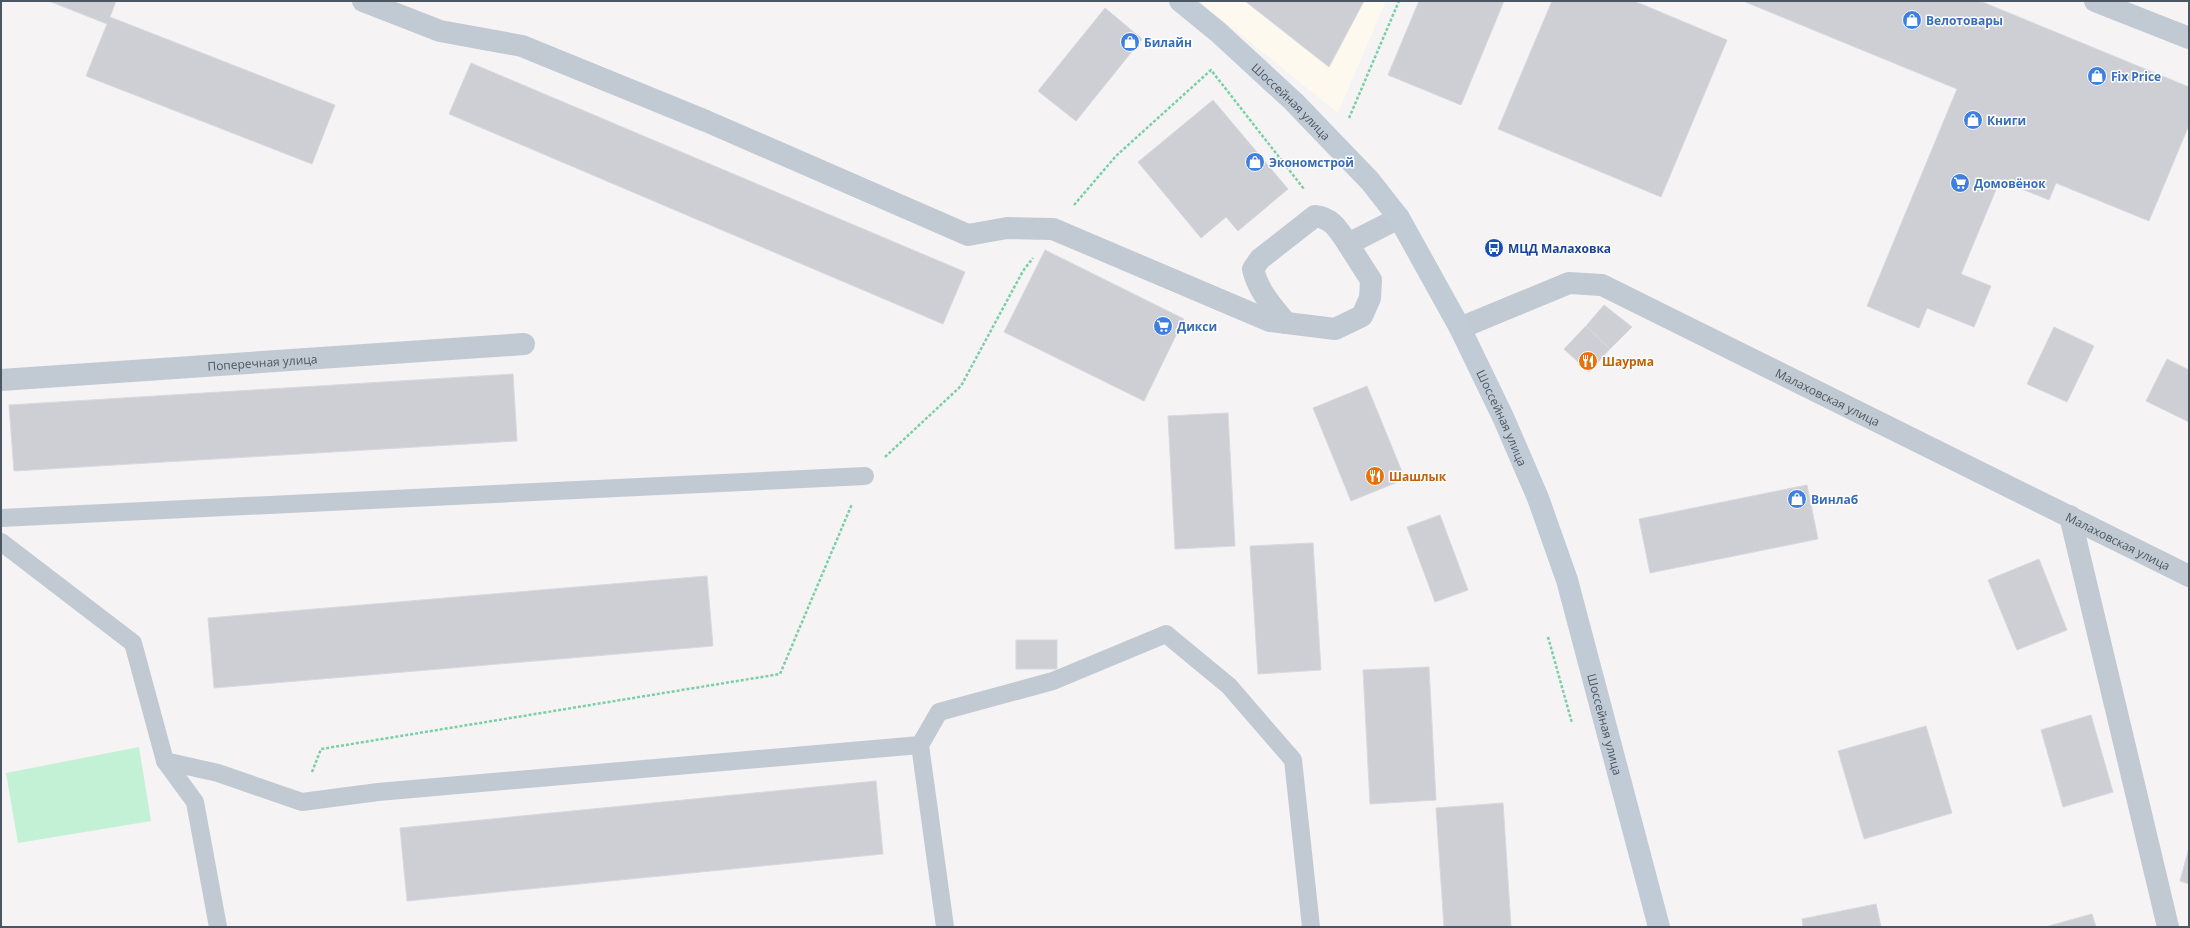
<svg xmlns="http://www.w3.org/2000/svg" width="2190" height="928" font-family="'Open Sans',sans-serif">
  <rect width="100%" height="100%" fill="#f5f3f3"/>
  <path fill="#fdf9ef" d="M1199,1H1386L1338,113Z"/>
  <path fill="#c3f1d5" d="M139,747L151,821L18,843L6,773Z"/>
  <g fill="#cdcfd5" stroke="#d7d9de">
    <path d="M49,1H116L110,17L335,105L312,164L86,76L107,24Z"/>
    <path d="M1245,1H1364L1329,67Z"/>
    <path d="M1419,1H1504L1461,105L1388,75Z"/>
    <path d="M1552,1H1634L1727,40L1661,197L1498,129Z"/>
    <path d="M1743,1H1980L2189,87V125L2149,221L2056,183L2049,200L2000,180L1961,274L1991,286L1974,327L1927,308L1919,328L1867,306L1957,89Z"/>
    <path d="M1105,8L1142,39L1076,121L1038,91Z"/>
    <path d="M471,63L965,272L943,324L449,114Z"/>
    <path d="M1213,100L1288,189L1238,231L1226,217L1201,238L1138,162Z"/>
    <path d="M1045,250L1184,319L1144,401L1004,332Z"/>
    <path d="M1604,305L1632,327L1610,349L1586,326Z"/>
    <path d="M1586,326L1610,349L1589,372L1564,349Z"/>
    <path d="M2054,327L2094,346L2067,402L2027,384Z"/>
    <path d="M2167,359L2189,370V422L2146,401Z"/>
    <path d="M513,374L517,441L14,471L9,405Z"/>
    <path d="M1367,386L1405,479L1351,501L1313,408Z"/>
    <path d="M1228,413L1235,546L1175,549L1168,416Z"/>
    <path d="M1807,485L1818,539L1650,573L1639,519Z"/>
    <path d="M1440,515L1468,590L1435,602L1407,527Z"/>
    <path d="M1313,543L1321,670L1258,674L1250,546Z"/>
    <path d="M2039,559L2067,630L2017,650L1988,580Z"/>
    <path d="M707,576L713,646L214,688L208,618Z"/>
    <rect x="1016" y="640" width="41" height="29"/>
    <path d="M1429,667L1436,800L1370,804L1363,670Z"/>
    <path d="M2091,715L2113,792L2063,807L2041,730Z"/>
    <path d="M1926,726L1952,813L1864,839L1838,751Z"/>
    <path d="M876,781L883,854L407,901L400,828Z"/>
    <path d="M1503,803L1511,927H1444L1436,808Z"/>
    <path d="M2189,848V884L2180,881Z"/>
    <path d="M1876,904L1881,927H1803L1802,919Z"/>
    <path d="M2092,914L2096,927H2045Z"/>
  </g>
  <g fill="none" stroke-linecap="round" stroke-linejoin="round">
    <g stroke="#7ad0a6" stroke-width="2.5" stroke-dasharray="3 2" stroke-linecap="butt">
      <path d="M1349,118L1399,1"/>
      <path d="M1074,205L1116,156L1211,70L1304,189"/>
      <path d="M885,457L961,386L1023,271L1033,258"/>
      <path d="M1548,637L1572,723"/>
      <path d="M312,772L321,749L780,674L852,504"/>
    </g>
    <g stroke="#c1cad2" stroke-width="18">
      <path d="M1,518L865,476"/>
      <path d="M1,542L133,643L165,761L218,773L302,802L378,792L920,745"/>
      <path d="M165,761L195,802L218,927"/>
      <path d="M945,927L920,745L939,712L1053,681L1166,634L1229,686L1293,760L1311,927"/>
    </g>
    <g stroke="#c1cad2" stroke-width="22">
      <path d="M363,1L440,31L522,46L706,121L968,235L1007,228L1053,229L1270,321L1335,329L1362,316L1370,298L1371,280L1348,244L1399,218"/>
      <path d="M2095,1L2189,38"/>
      <path d="M1286,323C1273,307 1258,291 1253,269L1260,259L1315,216C1333,218 1339,231 1348,244"/>
      <path id="s1" d="M1460,328L1569,283L1602,285L2189,576"/>
      <path id="s2" d="M1,380L524,344"/>
      <path d="M2070,516L2168,927"/>
    </g>
    <path stroke="#c1cbd6" stroke-width="22" id="s3" d="M1180,1L1218,32L1294,102L1370,181L1399,218L1460,328L1503,417L1538,498L1567,580L1659,927"/>
  </g>
  <defs>
    <symbol id="shop-disc" viewBox="-11 -11 22 22"><circle r="9.5" fill="#3f7fe0" stroke="#fff"/><path d="M-5-2.5h2.3a2.7 3.5 0 0 1 5.4 0H5L5.5 6h-11ZM-1.5-2.5h3a1.5 2.3 0 0 0-3 0Z" fill="#fff"/></symbol>
    <symbol id="supermarket-disc" viewBox="-11 -11 22 22"><circle r="9.5" fill="#3f7fe0" stroke="#fff"/><path d="M-6-5.5h2.5l.6 2H6L4.5 2H-2.5L-4.4-4H-6ZM-1.5 3.2a1.3 1.3 0 1 0 .1 0ZM3 3.2a1.3 1.3 0 1 0 .1 0Z" fill="#fff"/></symbol>
    <symbol id="bus-disc" viewBox="-11 -11 22 22"><circle r="9.5" fill="#1a4fb4" stroke="#fff"/><path d="M-5-6H5V4H4V6H2V4H-2V6H-4V4H-5ZM-3.5-4V0h7V-4ZM-3.5 1.2v1.5H-2V1.2ZM2 1.2v1.5H3.5V1.2Z" fill="#fff"/></symbol>
    <symbol id="restaurant-disc" viewBox="-11 -11 22 22"><circle r="9.5" fill="#e8710a" stroke="#fff"/><path d="M-5-6h1v4h1v-4h1v4h1v-4h1v5L-1.5 .5V6h-2V.5L-5-1ZM5-6V6H3V1.5H1.5Q1.5-4 5-6Z" fill="#fff"/></symbol>
  </defs>
  <g fill-rule="evenodd">
    <use href="#shop-disc" x="1901" y="9" width="22" height="22"/>
    <use href="#shop-disc" x="1119" y="31" width="22" height="22"/>
    <use href="#shop-disc" x="2086" y="65" width="22" height="22"/>
    <use href="#shop-disc" x="1962" y="109" width="22" height="22"/>
    <use href="#shop-disc" x="1244" y="151" width="22" height="22"/>
    <use href="#supermarket-disc" x="1949" y="172" width="22" height="22"/>
    <use href="#bus-disc" x="1483" y="237" width="22" height="22"/>
    <use href="#supermarket-disc" x="1152" y="315" width="22" height="22"/>
    <use href="#restaurant-disc" x="1577" y="350" width="22" height="22"/>
    <use href="#restaurant-disc" x="1364" y="465" width="22" height="22"/>
    <use href="#shop-disc" x="1786" y="488" width="22" height="22"/>
  </g>
  <g text-anchor="middle" dominant-baseline="central" stroke-width="3" stroke-linejoin="round" paint-order="stroke">
    <g font-size="12" font-weight="bold" fill="#366cbe" stroke="#fff" text-anchor="start">
      <text x="1926" y="20">Велотовары</text>
      <text x="1144" y="42">Билайн</text>
      <text x="2111" y="76">Fix Price</text>
      <text x="1987" y="120">Книги</text>
      <text x="1269" y="162">Экономстрой</text>
      <text x="1974" y="183">Домовёнок</text>
      <text x="1177" y="326">Дикси</text>
      <text x="1811" y="499">Винлаб</text>
    </g>
    <g font-size="12" fill="#4a5661" stroke="#fff">
      <text stroke="none"><textPath href="#s3" startOffset="150">Шоссейная улица</textPath></text>
      <text stroke="none"><textPath href="#s2" startOffset="262">Поперечная улица</textPath></text>
      <text stroke="none"><textPath href="#s1" startOffset="403">Малаховская улица</textPath></text>
      <text stroke="none"><textPath href="#s3" startOffset="534">Шоссейная улица</textPath></text>
      <text stroke="none"><textPath href="#s1" startOffset="727">Малаховская улица</textPath></text>
      <text stroke="none"><textPath href="#s3" startOffset="858">Шоссейная улица</textPath></text>
    </g>
    <g font-size="12" font-weight="bold" fill="#164399" stroke="#fff" text-anchor="start">
      <text x="1508" y="248">МЦД Малаховка</text>
    </g>
    <g font-size="12" font-weight="bold" fill="#c56008" stroke="#fff" text-anchor="start">
      <text x="1602" y="361">Шаурма</text>
      <text x="1389" y="476">Шашлык</text>
    </g>
  </g>
  <rect width="2190" height="928" fill="none" stroke="#4a5661" stroke-width="4"/>
</svg>
